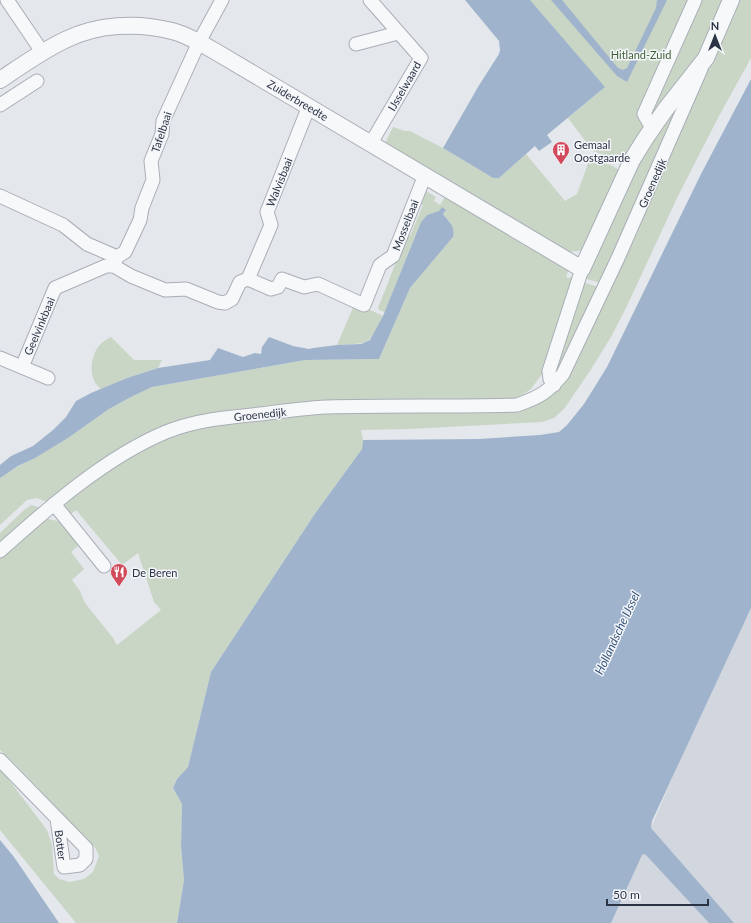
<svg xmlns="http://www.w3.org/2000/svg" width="751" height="923" font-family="Lato,sans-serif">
  <rect width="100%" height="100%" fill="#e4e7ec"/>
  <path fill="#d2d6de" d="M751,595V923H610Z"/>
  <g fill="#c9d6c5">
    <path d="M520,0H724L688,86L601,283L583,278L627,160L619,161L593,151L568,118L600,91Z"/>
    <path d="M735,0H751V58L719,116L677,198L627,306L611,337L590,371L564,409L554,418L542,422L409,429L361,430L363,440L362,449L314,515L211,672L188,767L177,779L173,788L182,804L181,846L184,880L177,923H76L0,830V766L1,767L9,780L47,830L52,845L54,874L59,879L70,882L84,879L93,872L99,856L96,849L15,764L0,750V558L43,518L58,521L79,545L71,552L84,569L72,580L80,591L85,603L113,638L117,645L161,610L154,602L138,553L122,565L76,510L68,516L65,509L66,501L90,483L137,453L171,436L208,426L314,413L368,411L487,412L549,391Z"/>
    <path d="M393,127L405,131H410L443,148L493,178H499L526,154L565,201L577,194L590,158L611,165L619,170L584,247L579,251L568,252L385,143Z"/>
    <path d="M424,190L436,197L434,201L440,205L446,195L569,270L566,276L568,278L572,277V289L542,374L531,389L516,399L220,413L83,476L47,502L37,498L27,500L0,525V478L2,476L68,438L109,409L131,397L152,387L305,360L379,359L410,288L453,237L450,222L443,214L446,210L427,215L421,222L385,312L379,310L378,308L407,234L410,236L423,205L419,203Z"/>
    <path d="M582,282L599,287L581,327L557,370H554Z"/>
    <path d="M355,303L383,316C369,346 370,343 337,345Z"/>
    <path d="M111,337L134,360H162L158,368L127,378L101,389C88,379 90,359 98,347C101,343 107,339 111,337Z"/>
    <path d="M31,505L38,507L39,509L0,543V533L23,511Z"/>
  </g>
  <g fill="#9fb4cc">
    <path d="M465,0H530L605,87L547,135L552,142L539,151L535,146L499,178H493L443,148L478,87L499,54L500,50L499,41Z"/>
    <path d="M551,0H562L618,68L623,70L627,68L656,8L657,0H667L627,82L617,76Z"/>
    <path d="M751,79V608L652,821L651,828L734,923H709L645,854L642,855L611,923H177L184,880L181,846L182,804L173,788L177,779L188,767L211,672L314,515L362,449L363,440L479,439L540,435L559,432L567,425L584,404L607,367L701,174Z"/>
    <path d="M442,207L446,210L443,214C450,223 455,226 453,237L410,288L379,359L305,360L152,387L131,397L109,409L68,438L35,458L18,466L0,478V465L11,456L33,446L53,430L66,417L76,401L91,393L127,378L158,368L210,360L218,348L243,357L255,353L261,354L262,347L269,337L293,346L309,349L313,348L337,345L361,344L370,340L383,316L421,222L427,215L439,211Z"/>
    <path d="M0,840L14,857L59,923H0Z"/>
  </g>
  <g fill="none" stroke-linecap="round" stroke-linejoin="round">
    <defs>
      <g id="minor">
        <path d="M7,0L43,53"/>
        <path d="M370,0L421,58L371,143"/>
        <path d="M356,44L398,33"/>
        <path d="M0,105L37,81"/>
        <path d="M652,128L644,114L695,0"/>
        <path d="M0,196L63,225L87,244L117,257"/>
        <path d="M114,266L117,257L125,252L140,220L142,208L153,180L151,161L162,134L163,121L199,42L222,0"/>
        <path d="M248,279L271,289L278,287L282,279L304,287L318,284L364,305L380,265L393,256L425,175"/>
        <path d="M248,279L271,225L267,212L309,106"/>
        <path d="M0,358L48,378"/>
        <path d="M22,367L55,288L106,266H114L131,276L165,290L186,289L218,302L225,303L232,299L240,282L248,279"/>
        <path d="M554,385L550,379L549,371L582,269"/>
        <path d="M54,504L104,566"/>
        <path d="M0,551C49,507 106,457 166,432C196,420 229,417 261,414C283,411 305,408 327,407C391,405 454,407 517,405C540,397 548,392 563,374L618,258L701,69"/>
        <path d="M0,760L86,848V859L80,865L64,867L57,819"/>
      </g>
      <path id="tertiary" d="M0,80C21,66 42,51 65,40C97,24 137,22 172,31C188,35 204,45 218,53L582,269L632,160L645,139L665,110L706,58L731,0"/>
    </defs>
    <use href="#minor" stroke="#a9aeb7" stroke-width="15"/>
    <use href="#tertiary" stroke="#a9aeb7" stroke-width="18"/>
    <use href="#minor" stroke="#f7f8fa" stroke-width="13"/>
    <use href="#tertiary" stroke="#f7f8fa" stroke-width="16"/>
  </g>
  <defs>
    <symbol id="building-pin" viewBox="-11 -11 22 30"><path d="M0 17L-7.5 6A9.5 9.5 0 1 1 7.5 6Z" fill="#d1495b" stroke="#f4f6f9"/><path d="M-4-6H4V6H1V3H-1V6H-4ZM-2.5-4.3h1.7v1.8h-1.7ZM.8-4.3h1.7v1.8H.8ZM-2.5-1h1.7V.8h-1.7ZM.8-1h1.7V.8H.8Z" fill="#fff"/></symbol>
    <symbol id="restaurant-pin" viewBox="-11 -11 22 30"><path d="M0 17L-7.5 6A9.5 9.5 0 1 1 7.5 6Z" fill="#d1495b" stroke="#f4f6f9"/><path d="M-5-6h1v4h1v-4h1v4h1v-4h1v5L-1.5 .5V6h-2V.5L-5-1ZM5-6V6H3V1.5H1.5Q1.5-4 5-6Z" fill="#fff"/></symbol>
  </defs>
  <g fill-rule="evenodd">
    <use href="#building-pin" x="551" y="140" width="20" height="27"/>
    <use href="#restaurant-pin" x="109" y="562" width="20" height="27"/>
  </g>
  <g text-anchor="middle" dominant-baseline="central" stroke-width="3" stroke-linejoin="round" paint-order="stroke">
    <g font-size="11" fill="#3f6138" stroke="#f4f6f9">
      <text x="641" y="54">Hitland-Zuid</text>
    </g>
    <g font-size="11" fill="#2b3445" stroke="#f4f6f9">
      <text transform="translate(404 86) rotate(-60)">IJsselwaard</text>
      <text transform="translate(298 100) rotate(31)">Zuiderbreedte</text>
      <text transform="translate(161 132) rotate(-72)">Tafelbaai</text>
      <text transform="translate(279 182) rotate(-68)">Walvisbaai</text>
      <text transform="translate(652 183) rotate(-66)">Groenedijk</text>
      <text transform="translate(405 225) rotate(-69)">Mosselbaai</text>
      <text transform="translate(39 326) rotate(-67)">Geelvinkbaai</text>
      <text transform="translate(260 414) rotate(-6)">Groenedijk</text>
      <text transform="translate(61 845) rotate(82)">Botter</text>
    </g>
    <g font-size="11" fill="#2b3445" stroke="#f4f6f9" text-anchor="start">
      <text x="574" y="144">Gemaal<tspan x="574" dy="13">Oostgaarde</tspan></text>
      <text x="132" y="572">De Beren</text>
    </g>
    <g font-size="12" font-style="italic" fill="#34527a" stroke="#f4f6f9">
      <text transform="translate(617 633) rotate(-65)">Hollandsche IJssel</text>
    </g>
  </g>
  <g transform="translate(715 36)" stroke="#f4f6f9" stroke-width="3" paint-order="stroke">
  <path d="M0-3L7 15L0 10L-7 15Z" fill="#2b3445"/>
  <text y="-6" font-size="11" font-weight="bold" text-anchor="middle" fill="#2b3445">N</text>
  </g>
  <path d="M607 899v6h101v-6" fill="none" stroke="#2b3445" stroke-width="2"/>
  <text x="613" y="899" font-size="12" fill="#2b3445" stroke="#f4f6f9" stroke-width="3" paint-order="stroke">50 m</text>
</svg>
